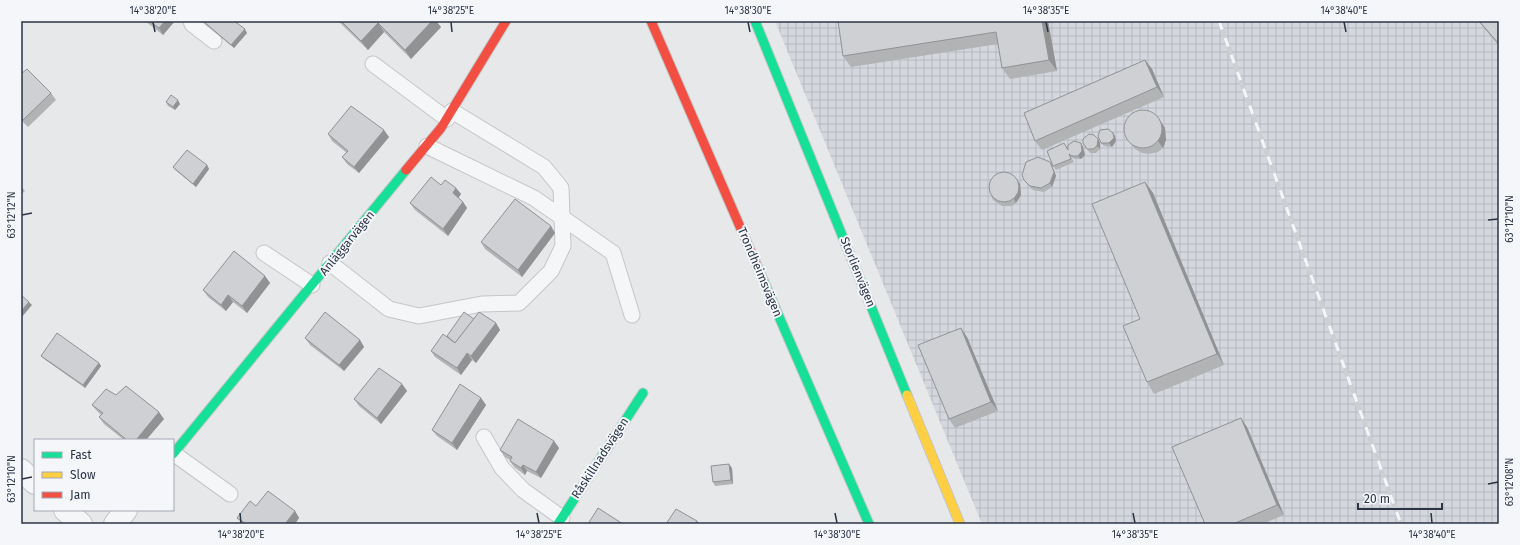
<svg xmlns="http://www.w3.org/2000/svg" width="1520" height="545" font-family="'Fira Sans',sans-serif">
  <defs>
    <pattern id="industrial-grid" width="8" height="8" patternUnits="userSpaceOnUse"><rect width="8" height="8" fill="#d4d7dd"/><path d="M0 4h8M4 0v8" fill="none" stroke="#b6b9bf"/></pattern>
  </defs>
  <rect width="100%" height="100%" fill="#e6e8ea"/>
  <path fill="url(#industrial-grid)" d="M775,21H1499V524H982Z"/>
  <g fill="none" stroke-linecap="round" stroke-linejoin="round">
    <defs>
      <g id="lane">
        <path d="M191,21L192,24L214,41"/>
        <path d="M373,64L447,119"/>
        <path d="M427,146L534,198L613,253L632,315"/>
        <path d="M264,253L312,285"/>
        <path d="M330,263L389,309L419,316L482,304L519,303L551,271L563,246L561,188L544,167L452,111"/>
        <path d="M484,437L502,468L523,490L562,518"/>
        <path d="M173,453L230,494"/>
      </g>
      <g id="street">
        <path d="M21,470L35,483"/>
        <path d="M65,510L81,524"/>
        <path d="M115,524L126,510"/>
      </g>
      <g id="fast">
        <path d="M755,21L907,395"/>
        <path d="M757,266L869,524"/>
        <path d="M173,454L406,170"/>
        <path d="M558,524L643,393"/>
      </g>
      <path id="slow" d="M907,395L960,524"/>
      <g id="jam">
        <path d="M651,21L757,266"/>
        <path d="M406,170L441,128L506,21"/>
      </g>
    </defs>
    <use href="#lane" stroke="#c4c6c8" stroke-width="17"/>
    <use href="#street" stroke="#c4c6c8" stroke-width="24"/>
    <use href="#fast" stroke="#c4c6c8" stroke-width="11"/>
    <use href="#slow" stroke="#c4c6c8" stroke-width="11"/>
    <use href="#jam" stroke="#c4c6c8" stroke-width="11"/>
    <use href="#lane" stroke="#f5f6f7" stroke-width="15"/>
    <use href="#street" stroke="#f5f6f7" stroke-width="22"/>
    <use href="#fast" stroke="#16e098" stroke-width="9"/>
    <use href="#slow" stroke="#ffcf43" stroke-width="9"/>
    <use href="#jam" stroke="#f24e42" stroke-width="9"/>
    <defs>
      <path id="rail" d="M1219,21L1401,524"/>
    </defs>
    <use href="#rail" stroke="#cecfd2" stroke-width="4.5"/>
    <use href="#rail" stroke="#f4f6f9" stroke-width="3" stroke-dasharray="9" stroke-linecap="butt"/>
  </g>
  <g fill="#b1b3b5">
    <path d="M145,21H175L163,35Z"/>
    <path d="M203,21L247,33L234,48L206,25Z"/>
    <path d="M338,21H436L441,27L411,59L384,32L368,50Z"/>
    <path d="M1048,21L1057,71L1010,79L1002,68L998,44L851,67L843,56Z"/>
    <path d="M1478,21H1499V46Z"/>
    <path d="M1145,60L1152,69L1164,97L1042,150L1035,141Z"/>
    <path d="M21,74L51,93L56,100L28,127L21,120Z"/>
    <path d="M166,102L180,104L175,110L168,106Z"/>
    <path d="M1165,128L1166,140L1163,148L1158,152L1149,154L1142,153L1135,149L1126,137Z"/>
    <path d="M1113,133L1115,136L1116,141L1112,147L1104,146L1101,143Z"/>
    <path d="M328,134L389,137L359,173L347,164L342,157L347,153L332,141Z"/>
    <path d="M1081,143L1083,147L1085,155L1081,159H1075L1071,157L1074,162L1056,170L1053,166L1067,146L1068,149Z"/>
    <path d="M1083,143H1100V149L1096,153H1090Z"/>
    <path d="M207,165L209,169L196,187L175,170L173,167Z"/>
    <path d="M1052,166L1056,176L1052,187L1044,192L1033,190L1027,184L1024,180Z"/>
    <path d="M1018,181L1020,184L1021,195L1016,203L1012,206H1002L993,200L991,196Z"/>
    <path d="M1145,182L1153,193L1224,365L1154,394L1147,382L1140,319Z"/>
    <path d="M441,185L456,188L461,194L458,198L463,202L467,208L448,236L415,210L410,203Z"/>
    <path d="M21,186L25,191L21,194Z"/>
    <path d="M555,233L522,277L485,249L481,242Z"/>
    <path d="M265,276L270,283L247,313L233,302L226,311L208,297L203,290Z"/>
    <path d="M474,319L496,323L500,330L476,363L472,360L461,375L435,357L431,351L448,338Z"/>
    <path d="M967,337L998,411L955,428L949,419Z"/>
    <path d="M305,338L360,340L364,347L344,371L310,345Z"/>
    <path d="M41,356L99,363L101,366L85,388L44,359Z"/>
    <path d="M402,384L407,391L381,424L359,406L354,399Z"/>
    <path d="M116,395L164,419L146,440H124L104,424L99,417L101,415L97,411L92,405Z"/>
    <path d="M481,398L486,405L457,450L437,436L432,430Z"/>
    <path d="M1247,427L1284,515L1262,524H1205Z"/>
    <path d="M554,441L559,448L541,478L527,471L525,475L514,467L510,461V460L505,457L500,450Z"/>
    <path d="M732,468L733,484L715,486L713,482Z"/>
    <path d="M256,506L295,511L299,518L295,524H242L237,518Z"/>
  </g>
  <g fill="#909294">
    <path d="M165,21H175L163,35L159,28Z"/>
    <path d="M432,21H436L441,27L411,59L405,50Z"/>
    <path d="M1042,21H1048L1057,71L1049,60Z"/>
    <path d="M378,23L384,32L368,50L361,41Z"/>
    <path d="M245,29L247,33L234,48L231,45Z"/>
    <path d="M1145,60L1152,69L1164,97L1157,87Z"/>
    <path d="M178,100L180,104L175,110L173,107Z"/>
    <path d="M1157,116L1165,128L1166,140L1163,148L1158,141Z"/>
    <path d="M384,130L389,137L359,173L354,167Z"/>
    <path d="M1113,133L1115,136L1116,141L1112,147L1109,143Z"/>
    <path d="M1098,139L1100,143V149L1097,146Z"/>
    <path d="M1081,143L1083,147L1085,155L1081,159L1078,156Z"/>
    <path d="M1050,162L1052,166L1056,176L1052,187L1050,183Z"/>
    <path d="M207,165L209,169L196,187L193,184Z"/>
    <path d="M1018,181L1020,184L1021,195L1016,203L1014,199Z"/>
    <path d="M1145,182L1153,193L1224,365L1217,354Z"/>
    <path d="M456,188L461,194L457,200L453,193Z"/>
    <path d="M463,202L467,208L448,236L443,229Z"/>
    <path d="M551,226L555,233L522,277L518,270Z"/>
    <path d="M265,276L270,283L247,313L242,306Z"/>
    <path d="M228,295L233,302L226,311L221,305Z"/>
    <path d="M29,302L32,305L21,318V311Z"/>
    <path d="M496,323L500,330L476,363L471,356Z"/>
    <path d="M961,328L967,337L998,411L991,402Z"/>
    <path d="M360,340L364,347L344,371L339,365Z"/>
    <path d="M467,353L472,360L461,375L457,368Z"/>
    <path d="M99,363L101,366L85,388L83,385Z"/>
    <path d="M402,384L407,391L381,424L377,418Z"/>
    <path d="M481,398L486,405L457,450L452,443Z"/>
    <path d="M159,412L164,419L146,440H136Z"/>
    <path d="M1241,418L1247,427L1284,515L1277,505Z"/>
    <path d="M554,441L559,448L541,478L536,472Z"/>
    <path d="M729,464L732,468L733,484L731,480Z"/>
    <path d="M523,465L527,471L525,475L521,468Z"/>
    <path d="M295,511L299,518L295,524H285Z"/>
    <path d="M697,521L700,524H695Z"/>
  </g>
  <g fill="#ced0d3" stroke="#909294">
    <path d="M149,21H165L159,28Z"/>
    <path d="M203,21H234L245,29L231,45Z"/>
    <path d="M341,21H432L405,50L378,23L361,41Z"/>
    <path d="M838,21H1042L1049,60L1002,68L996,32L843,56Z"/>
    <path d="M1479,21H1499V44Z"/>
    <path d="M1145,60L1157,87L1035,141L1024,113Z"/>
    <path d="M27,69L51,93L23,120L21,118V74Z"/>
    <path d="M171,95L178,100L173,107L166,102Z"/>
    <path d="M351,106L384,130L354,167L342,157L348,151L328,134Z"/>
    <circle cx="1143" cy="129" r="19"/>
    <path d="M1108,129L1113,133L1114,138L1109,143H1101L1098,136L1100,130Z"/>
    <path d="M1089,134L1094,135L1098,139L1097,146L1093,149H1087L1083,143V139Z"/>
    <path d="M1074,141L1081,143L1082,151L1078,156H1072L1069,154L1071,159L1053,166L1047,151L1064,143L1068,150V145Z"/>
    <path d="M187,150L207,165L193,184L173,167Z"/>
    <path d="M1038,157L1050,162L1054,172L1050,183L1041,188L1030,186L1024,180L1022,175L1026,162Z"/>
    <circle cx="1004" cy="187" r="15"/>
    <path d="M431,177L441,185L445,180L456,188L453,193L463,202L443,229L410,203Z"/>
    <path d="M1145,182L1217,354L1147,382L1123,326L1140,319L1092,204Z"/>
    <path d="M515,199L551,226L518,270L481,242Z"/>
    <path d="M234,251L265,276L242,306L228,295L221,305L203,290Z"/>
    <path d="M21,295L29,302L21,311Z"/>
    <path d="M325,312L360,340L339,365L305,338Z"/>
    <path d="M464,312L474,319L455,343L447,336Z"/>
    <path d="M479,312L496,323L471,356L467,353L457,368L431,351L443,334L455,343Z"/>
    <path d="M961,328L991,402L949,419L918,345Z"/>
    <path d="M57,333L99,363L83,385L41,356Z"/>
    <path d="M379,368L402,384L377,418L354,399Z"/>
    <path d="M460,384L481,398L452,443L432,430Z"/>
    <path d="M126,386L159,412L136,440H127L99,417L103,413L92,405L106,389L116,395Z"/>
    <path d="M1241,418L1277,505L1233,524H1205L1172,447Z"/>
    <path d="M518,419L554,441L536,472L523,465L521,468L510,461L512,457L500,450Z"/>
    <path d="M729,464L731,480L713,482L711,466Z"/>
    <path d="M268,491L295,511L285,524H244L245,523L237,518L250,501L256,506Z"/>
    <path d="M598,508L623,524H588Z"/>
    <path d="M676,509L697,521L695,524H666Z"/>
  </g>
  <path fill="none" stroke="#2b3445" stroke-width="1.5" d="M153,22L155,32M451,22L452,32M748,22L750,32M1046,22L1048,32M1344,22L1346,32M22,215L32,213M1488,220L1498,219M22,479L32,477M1488,484L1498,482M240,513L241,523M537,513L539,523M835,513L837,523M1133,513L1135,523M1431,513L1432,523"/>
  <g text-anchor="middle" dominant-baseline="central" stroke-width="4" stroke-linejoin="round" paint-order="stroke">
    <g font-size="12" fill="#2b3445" stroke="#f4f6f9">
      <text transform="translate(347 243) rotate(-51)">Anläggarvägen</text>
      <text transform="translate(760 272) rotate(67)">Trondheimsvägen</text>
      <text transform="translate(858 272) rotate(68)">Storlienvägen</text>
      <text transform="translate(600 458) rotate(-57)">Råskillnadsvägen</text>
    </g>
  </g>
  <rect width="1520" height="545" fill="none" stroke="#f4f6f9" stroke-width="44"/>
  <rect x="34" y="439" width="140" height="72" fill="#f4f6f9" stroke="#a4a8b1"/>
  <rect x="42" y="452" width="20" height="6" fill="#16e098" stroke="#a4a8b1"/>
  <text x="70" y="459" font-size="12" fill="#2b3445">Fast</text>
  <rect x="42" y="472" width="20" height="6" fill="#ffcf43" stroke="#a4a8b1"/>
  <text x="70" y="479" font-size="12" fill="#2b3445">Slow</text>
  <rect x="42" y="492" width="20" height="6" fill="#f24e42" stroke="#a4a8b1"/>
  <text x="70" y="499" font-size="12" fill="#2b3445">Jam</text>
  <path d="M1358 503v6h84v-6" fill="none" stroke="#2b3445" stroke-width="2"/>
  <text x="1364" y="503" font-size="12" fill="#2b3445" stroke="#f4f6f9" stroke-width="3" paint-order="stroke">20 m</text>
  <rect x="22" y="22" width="1476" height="501" fill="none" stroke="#2b3445" stroke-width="1.5"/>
  <g font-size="10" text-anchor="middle" fill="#2b3445">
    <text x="153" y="14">14°38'20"E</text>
    <text x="451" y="14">14°38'25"E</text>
    <text x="748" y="14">14°38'30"E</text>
    <text x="1046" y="14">14°38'35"E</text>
    <text x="1344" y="14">14°38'40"E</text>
    <text transform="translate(11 215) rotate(-90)" y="4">63°12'12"N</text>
    <text transform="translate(1509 219) rotate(-90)" y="4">63°12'10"N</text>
    <text transform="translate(11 479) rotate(-90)" y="4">63°12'10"N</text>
    <text transform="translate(1509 482) rotate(-90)" y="4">63°12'08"N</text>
    <text x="241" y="538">14°38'20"E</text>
    <text x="539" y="538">14°38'25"E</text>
    <text x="837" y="538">14°38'30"E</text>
    <text x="1135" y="538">14°38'35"E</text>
    <text x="1432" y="538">14°38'40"E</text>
  </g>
</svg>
